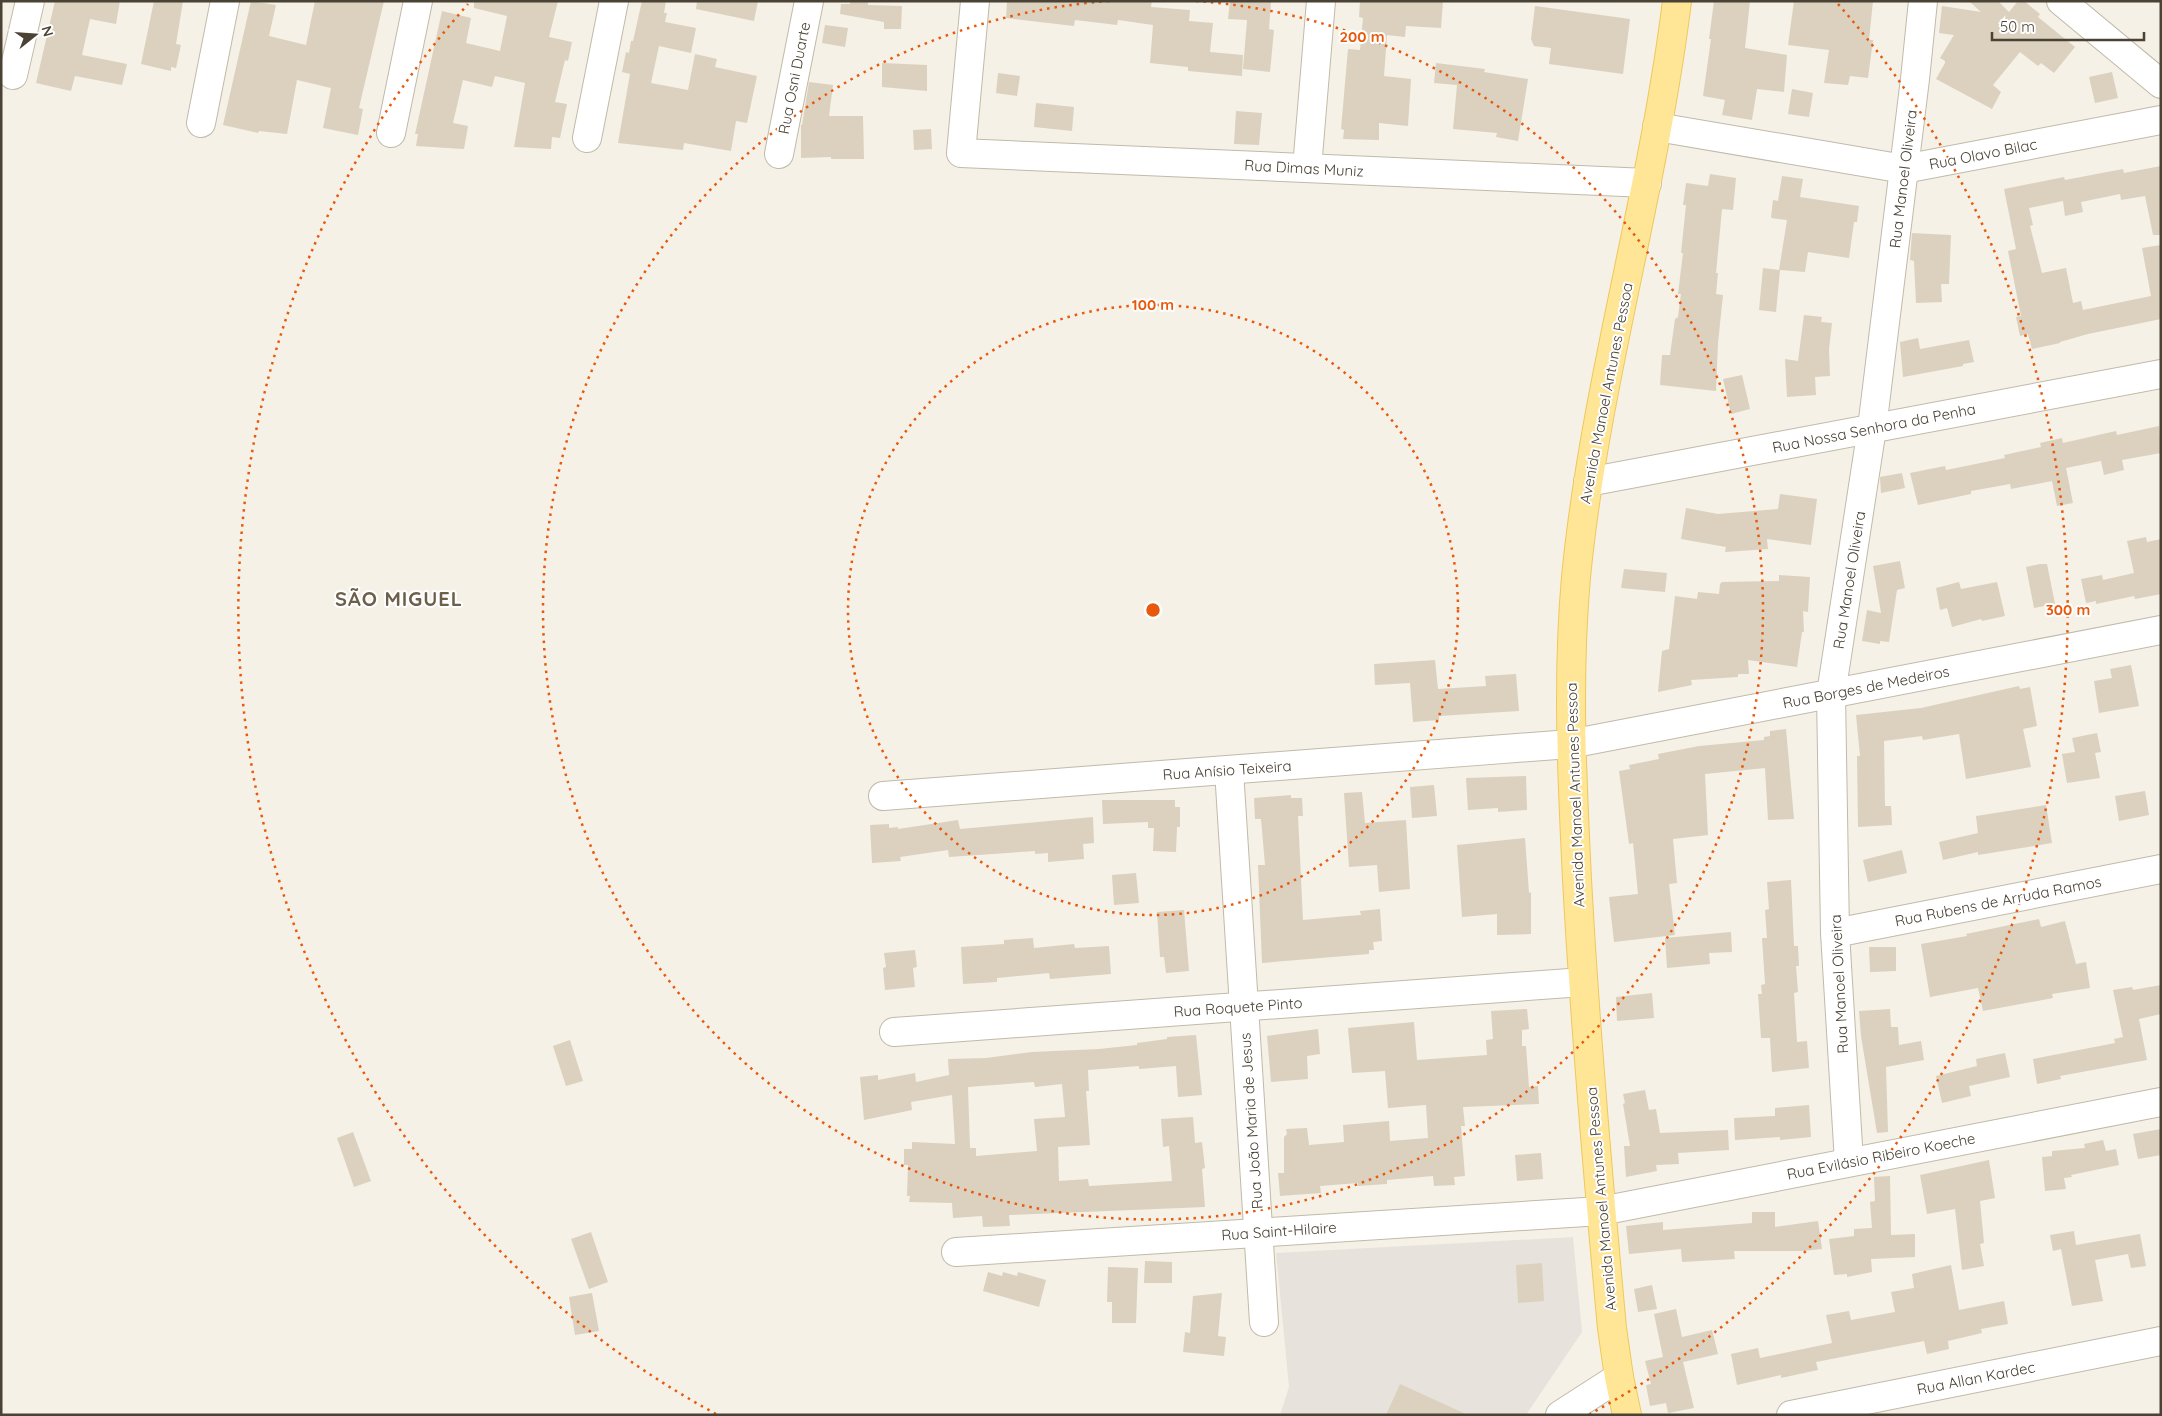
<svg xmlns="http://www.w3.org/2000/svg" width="2162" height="1416" font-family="Quicksand,sans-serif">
  <rect width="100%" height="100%" fill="#f5f1e7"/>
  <path fill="#e7e3dc" d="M1573,1237L1582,1332L1526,1415H1280L1289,1387L1276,1253Z"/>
  <g fill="#dbd1be" fill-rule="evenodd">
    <path d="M55,1H120L116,24L90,19L82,55L127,64L122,85L75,76L71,91L36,83Z"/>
    <path d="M154,1H183L176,44L181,45L176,68L171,67V71L141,64Z"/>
    <path d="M251,1L276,5L269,36L306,45L315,1H384L359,108L363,109L358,135L323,128L331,88L297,80L287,134L259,131L258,133L223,125Z"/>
    <path d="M474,1H558L549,37L572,42L568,61L565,60L555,102L567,104L560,138L552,137L551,149L514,147L525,83L495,76L492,87L463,80L453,123L468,126L464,149L416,146L418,134H415L419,116L442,11L471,18L466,43L500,51L507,16L474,8Z"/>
    <path d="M642,1H666L664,13H667L665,22L696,28L691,53L659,46L651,83L688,90L695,54L717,59L715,67L757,76L747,123L736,121L731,151L684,143L683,150L618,143L630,74L622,72L626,52L629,53L631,41H633Z"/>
    <path d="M697,1H758L754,21L696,9Z"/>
    <path d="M850,1H868V5L902,6L901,29H884V22L840,14L841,4H850Z"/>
    <path d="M1007,1H1152L1151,7L1190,10L1189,21L1213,23L1210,52L1243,55L1242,76L1188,71V67L1150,63L1153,25L1118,20L1117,25L1075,20L1074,26L1006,18Z"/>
    <path d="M1230,1H1271L1269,29L1274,30L1270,72L1243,69L1247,20L1228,19Z"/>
    <path d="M1360,1H1443L1441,28L1406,26L1405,37L1387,35L1384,76L1411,79L1408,126L1379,123V140L1343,139L1344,130L1341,129L1348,49L1360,50L1363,18L1359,17Z"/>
    <path d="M1714,1H1750L1745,48L1787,55L1784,92L1757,89L1752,120L1722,115L1725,100L1703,96L1711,39H1709Z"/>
    <path d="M1794,1H1873L1869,40H1873L1868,78L1850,76L1848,85L1824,83L1829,50L1788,45Z"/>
    <path d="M1969,1H1998L2009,12L2018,1H2024L2040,14L2038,17L2075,47L2054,73L2041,63L2038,66L2020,52L1993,85L2001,92L1992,109L1936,79L1945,63V61L1940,58L1954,35L1939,33L1942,6L1981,12Z"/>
    <path d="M1535,6L1630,19L1623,74L1549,64L1551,48L1534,46L1531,39Z"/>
    <path d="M825,25L848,28L845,47L822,43Z"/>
    <path d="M882,63L927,65V91L882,87Z"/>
    <path d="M1436,63L1485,69L1484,72L1528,79L1518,141L1496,137L1497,133L1453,129L1457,85L1434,83Z"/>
    <path d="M2112,72L2118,98L2095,103L2089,77Z"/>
    <path d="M998,73L1020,76L1017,96L996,93Z"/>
    <path d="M809,82L833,85L829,116H863L864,159H831V157L801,158V125H802Z"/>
    <path d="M1792,89L1813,93L1809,117L1788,114Z"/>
    <path d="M1036,103L1074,107L1072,131L1034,127Z"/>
    <path d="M1236,111L1262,113L1259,145L1234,144Z"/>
    <path d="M931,129L932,149L914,150L913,130Z"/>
    <path d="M2161,166V235H2153L2145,196L2121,200L2120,194L2081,202L2083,212L2065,216L2063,201L2029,208L2033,225L2030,226L2042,273L2066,268L2073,303L2081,301L2083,310L2151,296L2142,248L2161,245V319L2088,334L2060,342V343L2032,349L2028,334L2020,336L2016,317L2021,316L2008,251L2016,249L2004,189L2064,177L2065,180L2123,169L2124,173Z"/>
    <path d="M1710,174L1736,178L1733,210L1722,209L1716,273H1718L1716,294L1723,295L1718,343L1716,391L1660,385L1662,355H1670L1675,319L1678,317L1681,294H1678L1683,253H1681L1686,205H1683L1686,183L1708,186Z"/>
    <path d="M1782,176L1803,179L1800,197L1859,206L1857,222H1854L1849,258L1808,252L1805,272L1780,270L1776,312L1759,310L1763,268L1779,270L1787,220L1771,218L1773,200L1778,201Z"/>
    <path d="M1912,233L1951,235L1949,284H1941L1942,302L1916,303L1914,261L1910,260Z"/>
    <path d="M1804,315L1822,317L1821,322L1832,323L1829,349L1830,376L1815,377L1816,395L1787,397L1785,359L1798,361Z"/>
    <path d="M1918,338L1920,349L1969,340L1974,362L1963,364V366L1903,377L1900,342Z"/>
    <path d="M1742,375L1750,409L1731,414L1723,379Z"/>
    <path d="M2159,426L2161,453L2122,460L2124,470L2104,475L2101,461L2066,468L2073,503L2057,506L2052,481L2011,489L2010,484L1971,491V494L1918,505L1910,473L1945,466L1946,470L2005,458L2004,455L2041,447L2040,443L2062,438L2063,443L2116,431L2117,435Z"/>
    <path d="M1902,473L1905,488L1881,493L1880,477Z"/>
    <path d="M1780,494L1817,499L1811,545L1767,539L1768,549L1725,552L1726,547L1681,539L1686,508L1718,514L1778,509Z"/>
    <path d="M2146,537L2147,542L2161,539V594L2135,599L2134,596L2096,604V601L2086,603L2081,579L2102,575L2103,580L2134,573L2127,541Z"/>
    <path d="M1900,561L1905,588L1897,590L1889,642L1880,641V644L1862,641L1867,610L1881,613L1873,566Z"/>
    <path d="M2040,564H2047L2055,604L2034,608L2026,567Z"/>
    <path d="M1624,569L1667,573L1665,592L1621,588Z"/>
    <path d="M1779,575L1810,577L1808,612L1803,611L1804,632H1802L1797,667L1748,660L1749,674H1738V677L1691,680L1692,685L1658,692L1662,651L1669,649L1675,596L1697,599L1698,592L1719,594L1720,584L1722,582L1779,581Z"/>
    <path d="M1959,582L1961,589L1997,582L2005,616L1982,621L1981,619L1952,627L1947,608L1940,610L1936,588Z"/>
    <path d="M1435,660L1438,689L1486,686L1485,676L1516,674L1519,711L1439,716V720L1413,722L1410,683L1375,685L1374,664Z"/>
    <path d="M2131,665L2139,706L2099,713L2094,681L2112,678L2110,669Z"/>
    <path d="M2019,686L2020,689L2030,687L2037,726L2023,729L2031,767L1966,779L1959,734L1923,740L1922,736L1884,741L1885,806H1891L1892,825L1858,827L1857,756H1860L1856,715L1921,708Z"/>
    <path d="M1786,729L1794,819L1768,820L1765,768L1705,774L1708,835L1673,839L1677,883L1669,884L1675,935L1614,942L1609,897L1638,894L1633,843L1629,844L1619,771L1630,769L1629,765L1659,759L1658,754L1699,746L1764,740V737L1770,736V731Z"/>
    <path d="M2097,733L2101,752L2095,753L2100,778L2067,783L2062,754L2075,752L2072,738Z"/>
    <path d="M1526,776L1527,810L1498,812V808L1468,810L1466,778Z"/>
    <path d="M1434,785L1437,816L1412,818L1410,787Z"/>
    <path d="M2145,791L2149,815L2119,821L2115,796Z"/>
    <path d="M1362,792L1365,823L1406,820L1410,889L1379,892L1377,865L1349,867L1344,793Z"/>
    <path d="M1291,795V798H1302L1303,816H1298L1303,920L1348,916L1361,915L1360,911L1380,909L1382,941L1373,942L1374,950H1369V954L1262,963L1258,865H1265L1261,819H1255L1254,798Z"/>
    <path d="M1102,800H1175V807H1180V827H1177L1176,852L1153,851L1154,828H1148V822L1103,824Z"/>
    <path d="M2046,805L2052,843L1978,855V852L1943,860L1939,842L1978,833L1976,816Z"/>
    <path d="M1093,817L1094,843L1083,844L1084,859L1048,862V853L1035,854V851L949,857L948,850L900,857L901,861L872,863L870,825L889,824V828L898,827V829L958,820L960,829Z"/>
    <path d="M1525,838L1529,893L1531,892V934L1497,935V914L1462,917L1457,845Z"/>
    <path d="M1902,850L1907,873L1868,882L1863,860Z"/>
    <path d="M1136,873L1139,903L1114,905L1112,875Z"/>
    <path d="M1791,880L1794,946H1798L1799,966H1796L1798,992L1794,993L1797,1042L1807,1041L1809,1068L1772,1072L1770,1038H1761L1758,994H1762L1761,985L1765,984L1762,938H1767L1765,910L1769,909L1767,882Z"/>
    <path d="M1184,910L1189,971L1166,973L1164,957H1160L1157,912Z"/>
    <path d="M2039,919L2041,927L2065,921L2076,964L2086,962L2090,988L2052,994L2053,998L1983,1011L1978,988L1930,997L1921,944L1967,936L1966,934Z"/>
    <path d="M1731,932L1732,952L1709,953L1710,964L1667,968L1665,938Z"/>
    <path d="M1033,938L1034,948L1074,944L1075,948L1109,946L1111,974L1050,979L1049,973L997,978V982L963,984L961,947L1004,944V940Z"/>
    <path d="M1869,947H1896V971L1870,972Z"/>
    <path d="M915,950L917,967L913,968L915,987L885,990L883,968L886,967L884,953Z"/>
    <path d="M2161,985V1014L2139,1019L2147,1060L2060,1076L2061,1079L2037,1084L2033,1059L2115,1043L2114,1039L2123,1037L2113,990L2132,987L2133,990Z"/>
    <path d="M1652,993L1654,1018L1617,1021L1616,997Z"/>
    <path d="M1527,1009L1529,1029L1522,1030V1046H1526L1529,1087L1538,1086L1539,1104L1463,1107L1465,1126H1461L1465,1176L1454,1177L1455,1185L1434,1186L1433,1176L1387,1180V1184L1358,1186V1183L1320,1186L1321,1193L1280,1196L1278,1173H1284V1137L1287,1134L1286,1129L1307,1128L1309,1145L1344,1142L1343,1125L1389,1121L1390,1141L1428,1138L1426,1105L1388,1108L1385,1071L1352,1073L1348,1028L1414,1022L1417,1060L1487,1055L1486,1040L1493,1039L1491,1011Z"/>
    <path d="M1890,1009L1891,1027H1898L1899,1045L1921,1041L1924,1060L1886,1067L1888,1132L1877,1133L1861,1036L1859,1011Z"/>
    <path d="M1318,1029L1320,1054L1307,1056L1308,1079L1271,1082L1267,1036Z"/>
    <path d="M1196,1035L1202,1095L1178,1097L1176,1066L1139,1069V1066L1088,1070L1089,1091H1086L1090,1145L1058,1147L1059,1181L1088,1179L1089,1186L1172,1181L1169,1146L1163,1147L1161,1119L1193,1117L1195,1143L1202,1142L1205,1168L1202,1169L1205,1207L1009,1215L1010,1226L983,1227L982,1216L953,1218L952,1203L909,1202L910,1196H907L908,1165H904V1149H912V1142L955,1144L952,1095L911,1102L912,1110L864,1120L860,1077L878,1075V1080L915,1073L916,1082L949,1075L948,1059L986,1058L1032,1052L1099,1049L1137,1045V1043L1167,1039V1037ZM1034,1082L1035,1087L1062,1084L1065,1117L1034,1119L1037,1151L976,1156V1148H970L968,1087Z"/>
    <path d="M570,1040L583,1081L566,1086L553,1046Z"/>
    <path d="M2005,1053L2010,1077L1969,1086L1971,1096L1942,1103L1936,1076L1977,1066L1976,1059Z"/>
    <path d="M1645,1090L1649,1110L1656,1109L1660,1133L1728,1130L1729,1150L1678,1153L1679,1164L1656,1165L1657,1171L1626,1177L1624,1146H1630L1623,1104L1625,1103L1623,1094Z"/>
    <path d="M1809,1105L1811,1137L1780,1140V1137L1735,1140L1734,1118L1775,1116V1108Z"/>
    <path d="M2161,1129V1155L2138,1159L2133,1134Z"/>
    <path d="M353,1132L371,1181L354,1187L337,1138Z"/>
    <path d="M2103,1140L2106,1151L2116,1149L2119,1165L2071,1175L2072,1177L2064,1178L2066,1189L2045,1191L2042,1157L2052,1156V1151L2085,1148L2084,1144Z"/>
    <path d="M1541,1153L1543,1179L1517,1181L1515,1155Z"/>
    <path d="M1989,1160L1995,1198L1980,1201L1984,1243L1980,1244L1984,1266L1962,1270L1955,1209L1927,1214L1920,1175Z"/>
    <path d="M1890,1176L1891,1235L1915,1234V1257L1871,1259L1872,1272L1847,1277V1274L1834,1275L1829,1239L1854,1236V1229L1872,1228L1870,1202L1875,1201L1874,1177Z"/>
    <path d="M1752,1212H1775V1227L1818,1221L1822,1249L1803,1251H1734L1735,1259L1682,1262L1681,1249L1629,1254L1626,1226L1663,1222V1230L1752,1223Z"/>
    <path d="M2074,1231L2076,1245L2140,1234L2146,1266L2131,1268L2128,1254L2095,1260L2103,1301L2072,1306L2061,1249L2053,1251L2050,1235Z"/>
    <path d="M591,1232L608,1282L589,1289L571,1239Z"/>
    <path d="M1145,1261L1172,1262V1283H1144Z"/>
    <path d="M1542,1263L1544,1301L1518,1303L1516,1265Z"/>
    <path d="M1951,1265L1959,1310L2004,1301L2008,1324L1981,1329L1982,1333L1948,1341L1949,1349L1927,1354L1924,1341L1816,1362L1818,1370L1781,1378V1375L1737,1385L1731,1354L1758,1348L1760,1358L1832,1343L1826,1315L1849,1311L1851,1320L1895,1312L1891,1292L1914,1288L1912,1274Z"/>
    <path d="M1108,1267L1138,1268L1136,1323H1112V1302H1107Z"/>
    <path d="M988,1272L1002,1276L1003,1272L1017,1276L1018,1272L1046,1280L1039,1307L983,1291Z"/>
    <path d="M1652,1285L1657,1309L1638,1312L1634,1289Z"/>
    <path d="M592,1293L599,1331L575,1335L569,1297Z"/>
    <path d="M1222,1293L1218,1336L1226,1337L1224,1356L1183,1352L1185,1332L1190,1333L1193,1296Z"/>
    <path d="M1676,1309L1682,1337L1712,1330L1718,1354L1683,1362L1694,1408L1668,1413L1666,1403L1650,1406L1646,1385L1651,1384L1645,1361L1663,1357L1654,1314Z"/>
    <path d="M1400,1384L1468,1415H1386Z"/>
  </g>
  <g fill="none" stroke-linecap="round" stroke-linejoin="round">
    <defs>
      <g id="minor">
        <path d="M975,1L961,153L1647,183"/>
        <path d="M2061,1L2161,84"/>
        <path d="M13,75L30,1"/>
        <path d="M201,123L225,1"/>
        <path d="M1657,127L1904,169L2161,120"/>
        <path d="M391,133L418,1"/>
        <path d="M587,138L614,1"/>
        <path d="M779,154L809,1"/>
        <path d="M1307,168L1321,1"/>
        <path d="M1588,482L2161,374"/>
        <path d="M1229,770L1264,1322"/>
        <path d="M883,796L1570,744L2161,630"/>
        <path d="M1835,933L2161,869"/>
        <path d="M894,1032L1583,982"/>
        <path d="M1849,1162L1835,933L1831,694L1872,428L1915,79L1923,1"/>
        <path d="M956,1252L1601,1211L2161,1102"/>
        <path d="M1560,1415L1619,1377"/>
        <path d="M1791,1415L2161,1341"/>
      </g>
      <path id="major" d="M1627,1415L1619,1377L1612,1328C1598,1178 1585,1029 1577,879C1572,778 1567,678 1576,577C1595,383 1653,195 1677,1"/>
    </defs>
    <use href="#minor" stroke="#c1baa9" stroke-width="30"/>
    <use href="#major" stroke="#efc85b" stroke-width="30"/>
    <use href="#minor" stroke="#fff" stroke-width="28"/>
    <use href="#major" stroke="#ffe596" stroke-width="28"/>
  </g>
  <g fill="none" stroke="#e8590c" stroke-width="2.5" stroke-dasharray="2.5 5">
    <circle cx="1153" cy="610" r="305"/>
    <path d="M1196 1A610 610 0 1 1 1110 1"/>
    <path d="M716 1414A915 915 0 0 1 468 4M1838 4A915 915 0 0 1 1590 1414"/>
  </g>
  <g text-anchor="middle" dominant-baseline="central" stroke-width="4" stroke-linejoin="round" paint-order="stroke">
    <g font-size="15" fill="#494235" stroke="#fff">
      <text transform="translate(794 78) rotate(-79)">Rua Osni Duarte</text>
      <text transform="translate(1983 154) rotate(-11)">Rua Olavo Bilac</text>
      <text transform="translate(1304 168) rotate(3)">Rua Dimas Muniz</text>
      <text transform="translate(1903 179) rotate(-83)">Rua Manoel Oliveira</text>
      <text transform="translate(1606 393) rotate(-79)">Avenida Manoel Antunes Pessoa</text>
      <text transform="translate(1874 428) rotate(-11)">Rua Nossa Senhora da Penha</text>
      <text transform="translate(1849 580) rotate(-81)">Rua Manoel Oliveira</text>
      <text transform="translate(1866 687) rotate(-11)">Rua Borges de Medeiros</text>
      <text transform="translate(1227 770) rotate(-4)">Rua Anísio Teixeira</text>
      <text transform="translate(1575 795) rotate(-92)">Avenida Manoel Antunes Pessoa</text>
      <text transform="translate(1998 901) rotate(-11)">Rua Rubens de Arruda Ramos</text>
      <text transform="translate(1839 984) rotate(-93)">Rua Manoel Oliveira</text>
      <text transform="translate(1238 1007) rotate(-4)">Rua Roquete Pinto</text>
      <text transform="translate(1251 1121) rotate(-94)">Rua João Maria de Jesus</text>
      <text transform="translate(1881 1156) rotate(-11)">Rua Evilásio Ribeiro Koeche</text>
      <text transform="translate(1601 1199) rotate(-95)">Avenida Manoel Antunes Pessoa</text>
      <text transform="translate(1279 1231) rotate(-4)">Rua Saint-Hilaire</text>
      <text transform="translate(1976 1378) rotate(-11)">Rua Allan Kardec</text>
    </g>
    <g font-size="20" font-weight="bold" letter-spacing="1" fill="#6d604b" stroke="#fff">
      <text x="399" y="598">SÃO MIGUEL</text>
    </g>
  </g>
  <circle cx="1153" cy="610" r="8" fill="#e8590c" stroke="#fff" stroke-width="2.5"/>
  <g font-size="15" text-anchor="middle" font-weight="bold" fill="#e8590c" stroke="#fff" stroke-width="4" stroke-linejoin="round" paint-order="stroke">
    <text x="1362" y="42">200 m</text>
    <text x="1153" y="310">100 m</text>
    <text x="2068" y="615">300 m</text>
  </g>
  <rect width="2162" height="1416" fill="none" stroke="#494235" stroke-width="5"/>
  <g transform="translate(35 35) rotate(73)" stroke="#ffffff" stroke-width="4" paint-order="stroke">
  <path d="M0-4L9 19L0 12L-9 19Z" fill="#494235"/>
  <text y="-8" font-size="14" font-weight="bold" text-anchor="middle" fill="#494235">N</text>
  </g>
  <path d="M1992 32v8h152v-8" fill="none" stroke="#494235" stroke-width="2.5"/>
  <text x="2000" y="32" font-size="15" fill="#494235" stroke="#ffffff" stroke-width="4" paint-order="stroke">50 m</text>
</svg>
